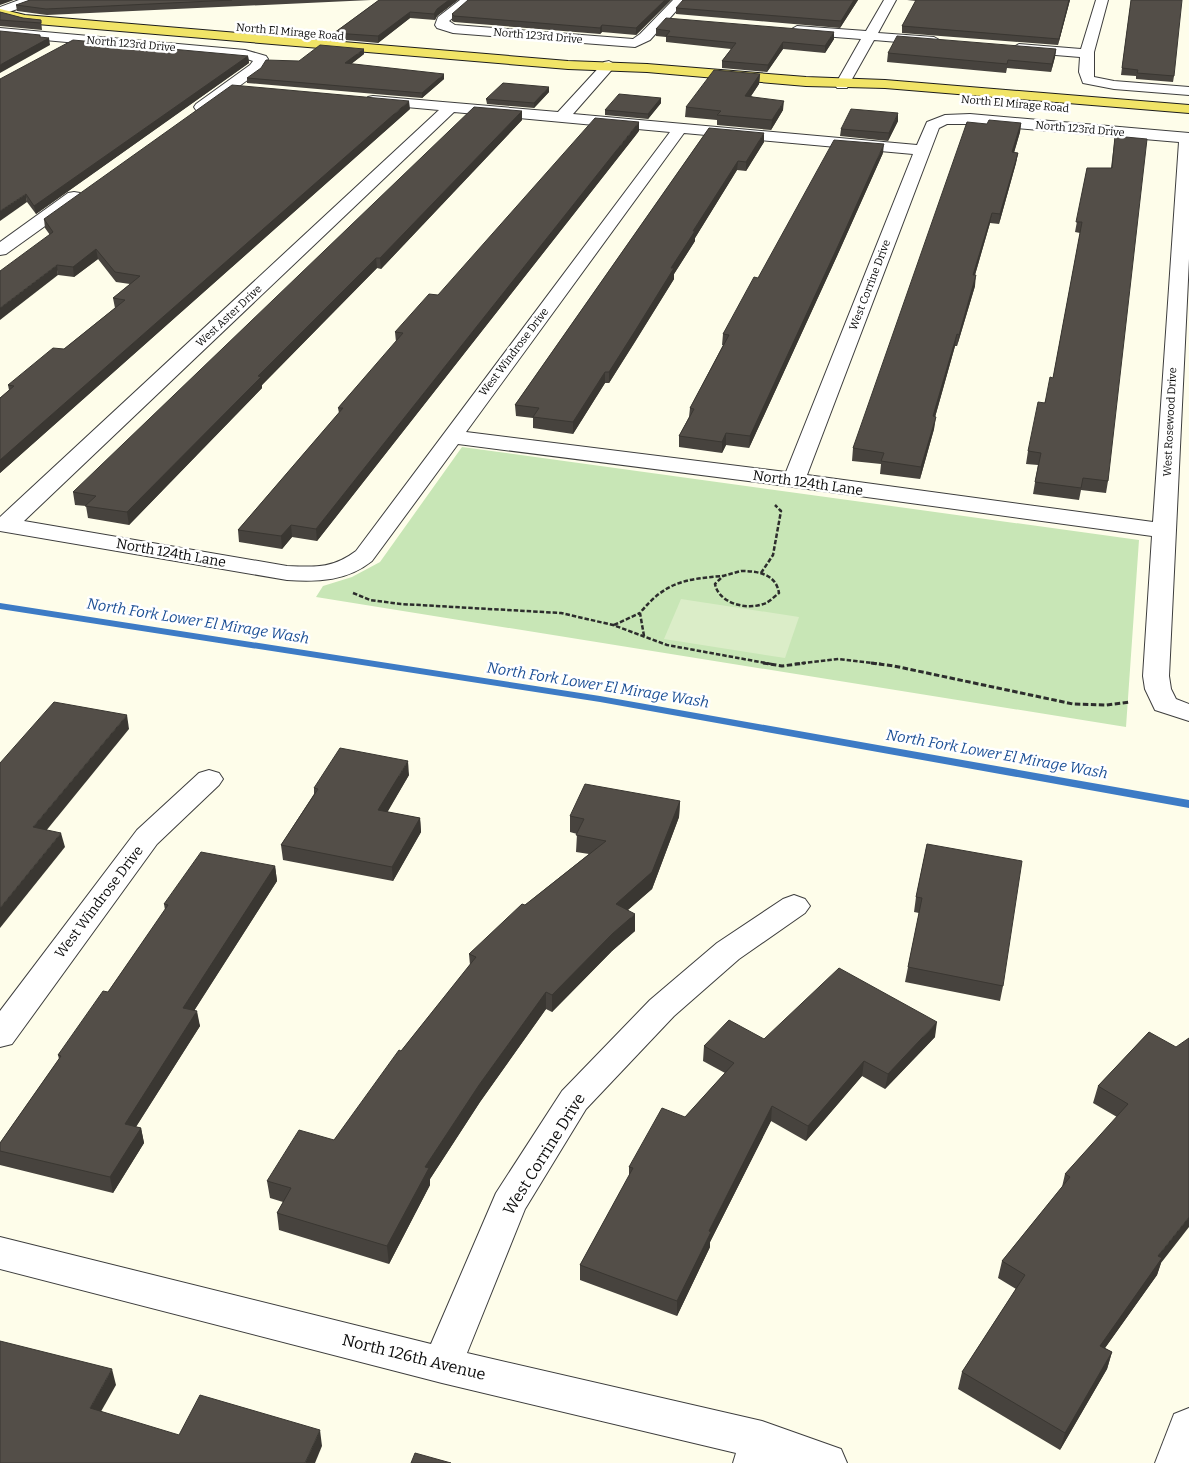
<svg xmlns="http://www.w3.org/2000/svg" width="1189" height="1463" font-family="Bitter,serif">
  <rect width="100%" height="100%" fill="#fefdea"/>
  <path fill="#c8e6b6" d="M462,447L1139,540L1126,727L316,597L323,586L352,577L380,562Z"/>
  <path fill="#dbedc8" d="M681,599L799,617L785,658L664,639Z"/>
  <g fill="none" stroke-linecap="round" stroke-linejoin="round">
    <path fill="#3d7bc5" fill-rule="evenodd" d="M0,603L600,696L1189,800V808L600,702L0,609Z"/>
    <defs>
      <g id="minor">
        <path d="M19,0H37L35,3L0,15V7Z"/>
        <path d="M460,0H474L449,21L455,25L633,39L640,34L673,0H686L650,40L635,47L453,33L437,28L435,25L438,17Z"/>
        <path d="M884,0H896L878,33L934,37L941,41L934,45L874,40L847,88H837L835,85L861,39L797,34L790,30L797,26L866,31Z"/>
        <path d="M1096,0H1108L1094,52V77L1114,81L1189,87V95L1114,89L1083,83L1079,72L1080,57L1019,52L1012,48L1019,44L1081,49Z"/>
        <path d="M0,28L245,50L266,56L268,59L260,71L206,110H196L194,107L196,104L250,65L253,61L244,58L0,36Z"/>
        <path d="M609,61L616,65L573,114L917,145L927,122L945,115L970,114L1189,133V259L1169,676L1171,689L1176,699L1189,704V721L1155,710L1145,689L1143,676L1152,536L764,483L458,444L372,561C347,581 319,582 287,580L0,531V517L439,110L373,104L368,103L366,100L368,97L373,96L558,112L604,62ZM454,112L670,132L356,551C332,569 315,567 287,566L24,521ZM947,124H970L1179,142L1153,522L807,475L939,128ZM684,133L913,154L786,472L466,432Z"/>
        <path d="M74,192L80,193L82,197L80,201L6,254L0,255V242L68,193Z"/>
        <path d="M209,770L219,773L223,779L219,785L157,844L12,1044L0,1047V1011L137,830L199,773Z"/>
        <path d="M794,895L805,899L810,906L805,913L739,959L674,1016L586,1109L525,1209L467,1353L762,1421L841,1449L847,1463H733L736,1453L442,1383L0,1269V1237L431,1344L496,1193L562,1091L650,1000L717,943L783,899Z"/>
        <path d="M1189,1408V1463H1155L1174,1414Z"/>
      </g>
      <path id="major" d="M0,9L25,15L568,61L647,64L806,77L885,80L1189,105V113L885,88L806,86L647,72L568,69L25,23L0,17Z"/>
    </defs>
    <use href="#minor" stroke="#3e3e3e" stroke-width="2"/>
    <use href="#major" stroke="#1c1c1c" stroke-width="2"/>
    <g stroke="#2d2d2d" stroke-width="2.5" stroke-dasharray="4.5 2" stroke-linecap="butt">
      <path d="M741,571C758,571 776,574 779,593C775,596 770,601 766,603C748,611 719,604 715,584L723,576Z"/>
      <path d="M761,573L773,555L781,511L775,505"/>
      <path d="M353,593L370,600L401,604L561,613L613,625L667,645L771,664"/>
      <path d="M614,625L640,613"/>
      <path d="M644,636L640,613C665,582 685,579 723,576"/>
      <path d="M795,664L839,659L881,664"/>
    </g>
    <g stroke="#2d2d2d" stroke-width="3" stroke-dasharray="5.5 2.5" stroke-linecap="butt">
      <path d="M763,663L782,666L805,663"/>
      <path d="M871,663L894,666L1073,704L1106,705L1130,702"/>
    </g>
    <use href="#minor" fill="#fff" fill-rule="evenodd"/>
    <use href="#major" fill="#f1e467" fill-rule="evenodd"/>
  </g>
  <g fill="#47433e">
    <path d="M30,0H371L47,15L17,11L16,5Z"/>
    <path d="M379,0H458L437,16L435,20L410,18L378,43L335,39L334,33Z"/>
    <path d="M671,0L636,35L602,32L600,34L454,22L452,21V14Z"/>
    <path d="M858,0L840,28L676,14V8Z"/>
    <path d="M907,0H1070L1058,45L902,33V26L916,1Z"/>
    <path d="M1131,0L1174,76L1173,82L1136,79V76L1121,75Z"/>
    <path d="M0,12L23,18L41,20L42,30L0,26Z"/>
    <path d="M656,29L834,39L825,53L783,49L767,72L722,68V61L731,49L666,42V37L656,36Z"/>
    <path d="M1056,49L1055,57L1051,72L1007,68L1006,73L887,62L888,53Z"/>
    <path d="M364,54L351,64L444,79L422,98L247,83V78L299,61Z"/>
    <path d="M248,56L249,63L36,214L27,202L0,79Z"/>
    <path d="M760,74L759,84L751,96L783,110L771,130L717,125V120L685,117L686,107Z"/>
    <path d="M549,92L534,108L487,104L486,99Z"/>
    <path d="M661,98V103L648,119L605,115V110Z"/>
    <path d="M410,109L0,473V398L9,390L8,385L64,349L115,308L113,298L130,284L116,282L98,259L74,277L58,275L50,235L45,228L44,219Z"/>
    <path d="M522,111V120L381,269L377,268L262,385V388L129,525L88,518L86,506L75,505L73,492Z"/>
    <path d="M898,121L888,141L840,136L841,129Z"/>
    <path d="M1021,123L1020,132L1014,153H1018L1016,163L999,224L990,223L975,275V286L957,346H955L935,417L934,429L920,479L880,474L881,464L852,461L853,448L987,124Z"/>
    <path d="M709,128L764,142L746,171L737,170L695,238V241L674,274V279L635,342L609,383H605L573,434L533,428V418L516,416L515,405Z"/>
    <path d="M639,131L317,541L292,537L282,549L239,542L238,530L339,413L338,408L396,342L395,332L438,295Z"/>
    <path d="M1115,136L1108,481L1106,493L1081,490L1079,500L1033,494L1038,465L1026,464L1028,451L1053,378L1080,233L1075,232L1087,168H1111Z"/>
    <path d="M883,153L837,256L749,448L726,445L722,453L679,447V436L689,417L690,408L723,345H722L723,334L758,278Z"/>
    <path d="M409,775L387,812L420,818L421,832L393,881L283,860L281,845L314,794V788Z"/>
    <path d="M680,801L679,817L652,889L628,910L635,931L612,951L552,1012L546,1009L480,1102L430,1179V1185L389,1264L279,1230L277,1213L283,1202L270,1198L267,1181L334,1140L401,1051L470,965L469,954L525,905L589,854L576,852L577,834L570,832V816Z"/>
    <path d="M927,844L1003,986L1000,1001L905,982L908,967L919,913L914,912L916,897Z"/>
    <path d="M275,866L277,881L194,1011L200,1026L136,1127L141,1128L144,1143L113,1193L0,1165V1143L59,1059L58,1055L108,992L165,910L164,904Z"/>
    <path d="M1149,1032L1161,1263L1157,1275L1105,1348L1112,1352L1107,1369L1060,1450L958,1389L962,1372L1016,1289L998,1278L1002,1261L1062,1187L1065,1174L1117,1117L1093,1103L1098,1086Z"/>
    <path d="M935,1037L885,1089L862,1076L806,1141L771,1121L710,1242V1247L677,1316L580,1280V1265L629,1176V1167L685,1117L725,1073L703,1061L704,1046L764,1039Z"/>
  </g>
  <g fill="#3a3732">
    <path d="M0,0H14L0,5Z"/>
    <path d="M449,0H458L437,16L435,20L434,14L437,9Z"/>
    <path d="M665,0H671L636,35V28Z"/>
    <path d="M854,0H858L840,28L841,21Z"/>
    <path d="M1069,0H1070L1058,45L1059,39Z"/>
    <path d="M410,12V18L378,43V36Z"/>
    <path d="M602,25V32L600,34V28Z"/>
    <path d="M834,32V39L825,53V46Z"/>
    <path d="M40,35L41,42L49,38L50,45L0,73V65Z"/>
    <path d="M783,42V49L767,72L768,65Z"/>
    <path d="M364,49V54L346,68L345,63Z"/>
    <path d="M1056,49L1055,57L1051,72L1052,64Z"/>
    <path d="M248,56L249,63L36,214L34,206Z"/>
    <path d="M444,74V79L422,98V93Z"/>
    <path d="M760,74L759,84L745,105V96Z"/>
    <path d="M549,87V92L534,108V103Z"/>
    <path d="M661,98V103L648,119V114Z"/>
    <path d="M409,101L410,109L0,473V460Z"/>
    <path d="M784,101L783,110L771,130L772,120Z"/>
    <path d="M522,111V120L381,269L380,258Z"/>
    <path d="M898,113V121L888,141L889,133Z"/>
    <path d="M639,122V131L317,541L316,529Z"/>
    <path d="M1021,123L1020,132L1011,162L1012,152Z"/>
    <path d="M764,133V142L746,171V162Z"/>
    <path d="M884,144L883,153L837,256L749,448L750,436Z"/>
    <path d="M1018,153L1016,163L999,224L1000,214Z"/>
    <path d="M738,161L737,170L695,238V241L674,274V279L609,383V372L693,231Z"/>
    <path d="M26,194L27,202L0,221V211Z"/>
    <path d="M992,213L990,223L972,285L973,275Z"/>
    <path d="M96,249L98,259L74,277L73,267Z"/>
    <path d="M376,258L377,268L262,385V388L129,525L127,512L258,376Z"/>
    <path d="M57,265L58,275L0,320V308Z"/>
    <path d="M976,275L975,286L957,346L959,335Z"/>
    <path d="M957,334L955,346L932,428L933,416Z"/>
    <path d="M605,372V383L573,434V422Z"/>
    <path d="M936,417L934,429L920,479L921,467Z"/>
    <path d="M726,433V445L722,453V442Z"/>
    <path d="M291,525L292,537L282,549L281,536Z"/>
    <path d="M127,715L129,729L37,842L33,827Z"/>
    <path d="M408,761L409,775L380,825L378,810Z"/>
    <path d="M680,801L679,817L652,889L616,920V904Z"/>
    <path d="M420,818L421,832L393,881L392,867Z"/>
    <path d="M61,833L65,847L0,928V908Z"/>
    <path d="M275,866L277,881L186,1023L183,1008Z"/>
    <path d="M635,914V931L612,951L552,1012V995L612,934Z"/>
    <path d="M546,992V1009L480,1102L430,1179V1185L389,1264L387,1246L425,1167L479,1085Z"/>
    <path d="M197,1011L200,1026L128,1139L125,1124Z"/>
    <path d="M937,1022L935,1037L885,1089L888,1074Z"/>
    <path d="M864,1061L862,1076L806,1141L808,1126Z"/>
    <path d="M772,1106L771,1121L710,1242V1247L677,1316V1301L709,1231Z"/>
    <path d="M141,1128L144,1143L113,1193L110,1177Z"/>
    <path d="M1189,1217V1227L1161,1263L1157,1275L1095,1362L1100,1346L1158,1256Z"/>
    <path d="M1112,1352L1107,1369L1060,1450L1065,1433Z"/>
    <path d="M112,1369L116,1385L94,1424L90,1408Z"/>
    <path d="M320,1430L322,1446L315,1463H305Z"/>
  </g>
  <g fill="#534e48" stroke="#3a3732">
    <path d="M30,0H232L46,9L16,5Z"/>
    <path d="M379,0H449L437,9L434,14L410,12L378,36L334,33Z"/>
    <path d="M468,0H665L636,28L602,25L600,28L454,16L452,14Z"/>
    <path d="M683,0H854L841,21L676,8Z"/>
    <path d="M916,0H1069L1059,39L902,26Z"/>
    <path d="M1131,0H1182L1174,76L1137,73L1138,70L1122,68Z"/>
    <path d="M0,12L23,18L41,20V23L0,20Z"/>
    <path d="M666,18L834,32L825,46L783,42L768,65L722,61L736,43L666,36L670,31L656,29Z"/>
    <path d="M0,31L40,35V37L49,38L0,65Z"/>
    <path d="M897,36L1056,49L1052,64L1008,60L1007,64L888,53Z"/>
    <path d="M73,40L248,56L34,206L26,194L0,211V79Z"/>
    <path d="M320,45L364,49L345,63L444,74L422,93L247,78L261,68L266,60L299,61Z"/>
    <path d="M714,70L760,74L745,96L784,101L772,120L717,115L721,111L686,107Z"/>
    <path d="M503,83L549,87L534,103L486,99Z"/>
    <path d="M232,85L409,101L0,460V398L14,386L8,385L53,348L64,349L125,300L113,298L140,276L115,272L96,249L73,267L57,265L0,308V271L53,232L44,219Z"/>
    <path d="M619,94L661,98L648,114L605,110Z"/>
    <path d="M474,107L522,111L380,258H376L258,376L261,377L127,512L85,506L96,496L73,492Z"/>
    <path d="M851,109L898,113L889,133L841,129Z"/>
    <path d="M595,118L639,122L316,529L291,525L281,536L238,530L343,408H338L403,333L395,332L429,294L438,295Z"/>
    <path d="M989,120L1021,123L1012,152L1018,153L1000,214L992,213L973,275H976L959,335L957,334L933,416L936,417L921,467L881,461L884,453L853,448L967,122L987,124Z"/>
    <path d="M709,128L764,133L746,162L738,161L693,231H695L671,268H674L635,331L609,372H605L573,422L533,417L539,408L515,405Z"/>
    <path d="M1115,136L1147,139L1108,481L1083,478L1081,488L1035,482L1041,453L1028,451L1038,402L1045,403L1050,377L1053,378L1082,222H1076L1087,168H1112Z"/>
    <path d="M834,140L884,144L838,246L750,436L726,433L722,442L679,436L694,409L690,408L729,335L723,334L754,277L758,278Z"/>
    <path d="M54,702L127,715L33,827L61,833L0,908V763Z"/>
    <path d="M340,748L408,761L378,810L420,818L392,867L281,845L318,789L314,788Z"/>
    <path d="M585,784L680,801L652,872L616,904L635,914L612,934L552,995L546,992L479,1085L425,1167L429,1168L387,1246L277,1213L291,1188L267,1181L299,1130L334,1140L399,1050L401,1051L476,957L469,954L522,904L525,905L606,841L576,835L584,819L570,816Z"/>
    <path d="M927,844L1022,861L1003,986L908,967L922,898L916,897Z"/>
    <path d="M201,852L275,866L183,1008L197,1011L125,1124L141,1128L110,1177L0,1151V1143L61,1056L58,1055L103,991L108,992L168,905L164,904Z"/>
    <path d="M839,968L937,1022L888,1074L864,1061L808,1126L772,1106L709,1231L711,1232L677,1301L580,1265L633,1168L629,1167L662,1108L685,1117L734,1063L704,1046L729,1020L764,1039Z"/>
    <path d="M1149,1032L1176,1047L1189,1038V1217L1158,1256L1162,1258L1100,1346L1112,1352L1065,1433L962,1372L1025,1275L1002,1261L1070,1177L1065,1174L1128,1104L1098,1086Z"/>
    <path d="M0,1341L112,1369L90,1408L179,1435L200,1395L320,1430L305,1463H0Z"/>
    <path d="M415,1453L451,1463H411Z"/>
  </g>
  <g text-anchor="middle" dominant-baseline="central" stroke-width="5" stroke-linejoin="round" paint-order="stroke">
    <g font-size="11" fill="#0b0b0b" stroke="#fff">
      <text transform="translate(290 32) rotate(5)">North El Mirage Road</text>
      <text transform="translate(538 36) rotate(5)">North 123rd Drive</text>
      <text transform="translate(131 44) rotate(5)">North 123rd Drive</text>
      <text transform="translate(1015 104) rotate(5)">North El Mirage Road</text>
      <text transform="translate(1080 129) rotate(5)">North 123rd Drive</text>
      <text transform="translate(870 285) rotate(-69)">West Corrine Drive</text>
      <text transform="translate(229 316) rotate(-43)">West Aster Drive</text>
      <text transform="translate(514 352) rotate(-53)">West Windrose Drive</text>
      <text transform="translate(1170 422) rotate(-87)">West Rosewood Drive</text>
    </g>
    <g font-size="14" fill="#0b0b0b" stroke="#fff">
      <text transform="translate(808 483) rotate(8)">North 124th Lane</text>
      <text transform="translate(171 553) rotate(10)">North 124th Lane</text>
      <text transform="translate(99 902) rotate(-53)">West Windrose Drive</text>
    </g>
    <g font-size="15" font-style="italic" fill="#1c4f95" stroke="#fff">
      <text transform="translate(198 621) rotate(9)">North Fork Lower El Mirage Wash</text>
      <text transform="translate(598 685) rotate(9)">North Fork Lower El Mirage Wash</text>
      <text transform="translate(997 754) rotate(10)">North Fork Lower El Mirage Wash</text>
    </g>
    <g font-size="16" fill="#0b0b0b" stroke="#fff">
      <text transform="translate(544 1154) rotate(-58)">West Corrine Drive</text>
      <text transform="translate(414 1357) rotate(14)">North 126th Avenue</text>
    </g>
  </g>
</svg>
